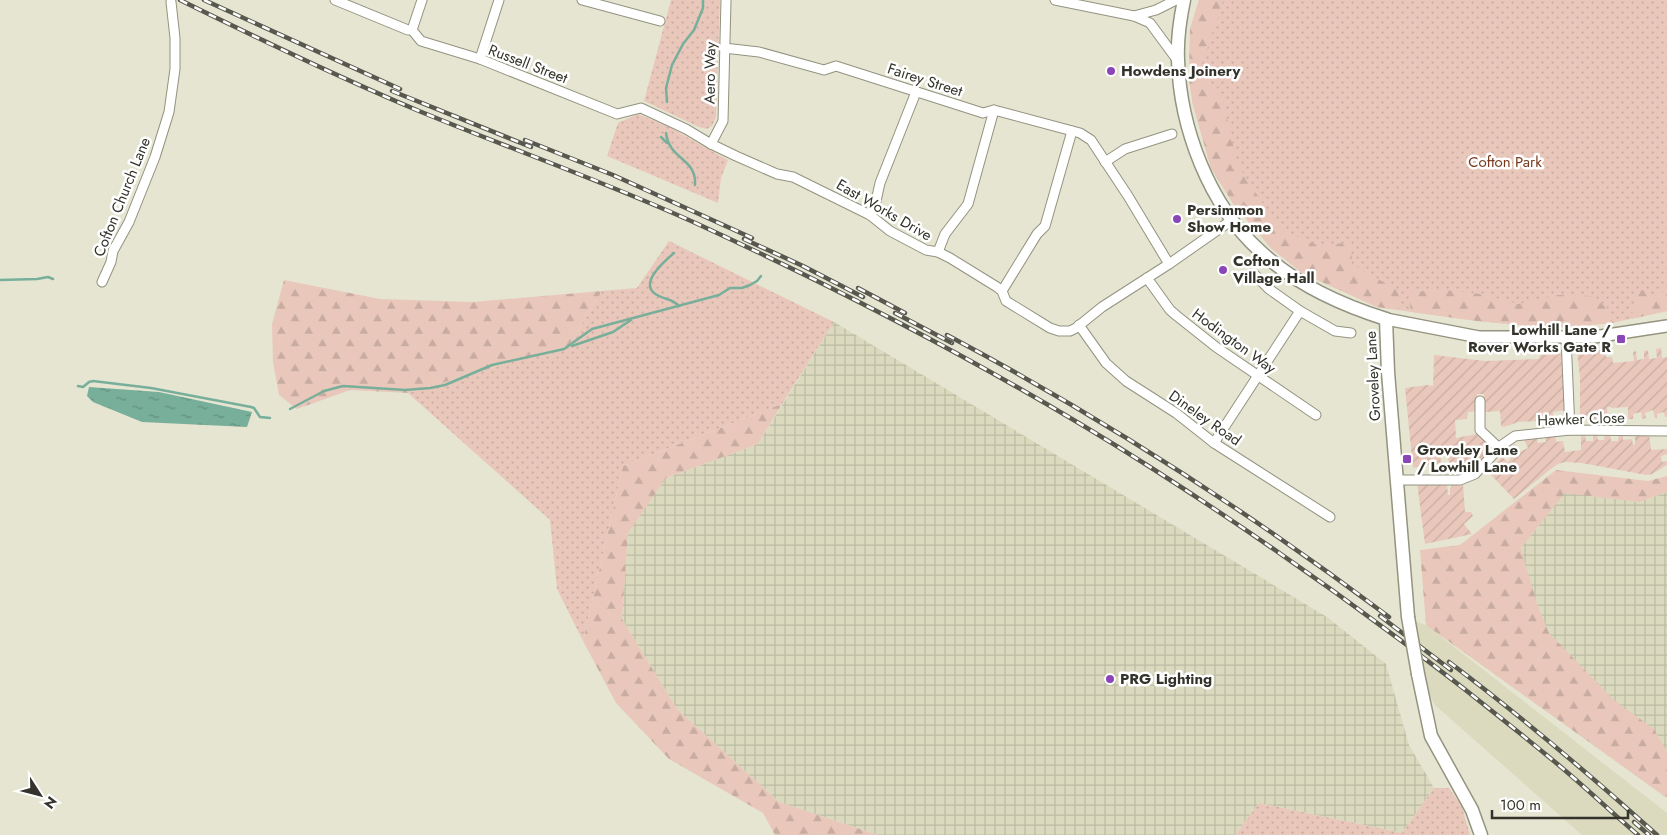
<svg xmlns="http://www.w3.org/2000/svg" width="1667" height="835" font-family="Jost,sans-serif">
  <defs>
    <pattern id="industrial-grid" width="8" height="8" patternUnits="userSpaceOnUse" patternTransform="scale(1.25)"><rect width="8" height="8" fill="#dbdabf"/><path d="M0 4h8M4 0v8" fill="none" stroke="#bcbca4"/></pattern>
    <pattern id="grass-dots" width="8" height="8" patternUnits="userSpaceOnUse" patternTransform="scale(1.25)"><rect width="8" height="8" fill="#e9c8bb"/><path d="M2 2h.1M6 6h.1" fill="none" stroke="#c8aca1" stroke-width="1.8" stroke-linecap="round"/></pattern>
    <pattern id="forest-firs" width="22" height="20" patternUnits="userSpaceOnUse" patternTransform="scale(1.25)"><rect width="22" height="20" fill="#e9c8bb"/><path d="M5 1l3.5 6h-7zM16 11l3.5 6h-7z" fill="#c8aca1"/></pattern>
    <pattern id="garden-furrows" width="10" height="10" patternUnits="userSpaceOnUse" patternTransform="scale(1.25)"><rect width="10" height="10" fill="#e9c8bb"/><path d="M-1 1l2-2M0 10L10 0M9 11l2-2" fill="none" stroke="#c8aca1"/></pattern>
    <pattern id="water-ripples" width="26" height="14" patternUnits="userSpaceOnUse" patternTransform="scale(1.25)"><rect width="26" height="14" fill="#77af9b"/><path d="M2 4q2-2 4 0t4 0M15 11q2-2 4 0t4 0" fill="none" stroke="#628f7f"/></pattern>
  </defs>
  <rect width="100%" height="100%" fill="#e5e5d1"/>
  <path fill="#dbdabf" d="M1414,621L1426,625L1667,813V835H1582L1435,705L1427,690Z"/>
  <g fill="url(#industrial-grid)">
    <path d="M834,322L1327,617L1386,664L1409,745L1434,788L1402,833L1259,803L1235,835H878L779,802L677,709L622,619L628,532L666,478L758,444Z"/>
    <path d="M1565,492L1639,502L1667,492V798L1426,625L1442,595L1499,576Z"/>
  </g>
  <g fill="url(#grass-dots)">
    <path d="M671,0H720L716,117L712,126L707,129L699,127L644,101Z"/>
    <path d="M1199,0H1667V311L1612,323L1555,328L1477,321L1377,307L1302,273L1271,248L1234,205L1211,168L1193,105L1189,80L1190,29Z"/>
    <path d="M638,114L669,127L728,160L721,178L718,203L607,156L618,123Z"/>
    <path d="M669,241L834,322L782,404L623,466L583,641L557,589L550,520L408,393L569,345L602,291L637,288Z"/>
    <path d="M1434,788H1449L1462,807L1470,835H1235L1259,803L1402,833Z"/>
  </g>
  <g fill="url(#forest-firs)">
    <path d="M1199,0H1223L1219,15L1199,72L1221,91L1237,164L1280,230L1320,246L1351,242L1352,264L1399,291L1398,310L1377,307L1302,273L1271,248L1234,205L1211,168L1193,105L1189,80L1190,29Z"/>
    <path d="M284,280L380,299L473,302L602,291L569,345L408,393L350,390L297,409L279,395L273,362L272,324Z"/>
    <path d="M1638,288L1655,295L1667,290V311L1631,319Z"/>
    <path d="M1447,290L1480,294L1518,304L1558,295L1593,296L1611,312L1612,323L1555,328L1477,321L1411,312L1408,292Z"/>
    <path d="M782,404L758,444L666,478L628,533L622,619L677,709L779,802L878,835H775L763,813L669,759L616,703L583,641L623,466Z"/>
    <path d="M1556,470L1648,481L1667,476V492L1639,502L1565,493L1521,548L1537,604L1549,633L1615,701L1654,729L1667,752V798L1426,625L1420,550L1460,545Z"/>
  </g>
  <g fill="url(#garden-furrows)">
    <path d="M1661,348L1662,358L1667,357V417H1665L1664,412L1657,414V418H1655L1653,410L1645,413L1646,418L1642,419L1641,412L1633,414V419H1628V407L1611,408V407H1607L1608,421L1583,420L1580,419V378L1577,351L1605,350L1606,357H1612L1613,363L1634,361L1633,352L1636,351L1637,360L1644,359V351L1648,350L1649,359L1657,358L1656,349Z"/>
    <path d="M1564,353L1566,410L1553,412V420L1518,422L1504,427L1501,426L1500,411L1485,412L1484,394H1477L1478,411L1468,412L1467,419L1455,420L1456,438L1477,434L1492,447C1479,463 1472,473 1450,469L1447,452L1440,453L1441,463L1413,468L1405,388L1427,385L1433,386L1434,355L1485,361L1539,359L1540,355Z"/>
    <path d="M1623,432V440L1632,439L1633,445L1635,444V437L1637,435L1649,433L1651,450L1667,449V454L1661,456L1662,462L1667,461V465L1652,474L1646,475L1582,463L1565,462L1558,464L1552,468L1514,499L1490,474L1492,473L1490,471L1498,464L1497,462L1502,457L1508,462L1515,453L1510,447L1515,444L1520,452L1528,448L1523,438L1536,435L1538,443L1546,442L1545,435H1555L1556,442L1563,441L1565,452L1581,450V434H1585L1586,441H1593V434H1597L1598,440H1604L1605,433H1610L1611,441H1618L1619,433Z"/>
    <path d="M1417,483H1444L1447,486L1448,495H1450V489L1453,484H1463L1465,512H1471L1473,516L1464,524L1472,534L1425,544Z"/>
  </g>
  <path fill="url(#water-ripples)" d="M89,387L159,392L252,412L247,427L142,422L93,402L87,396Z"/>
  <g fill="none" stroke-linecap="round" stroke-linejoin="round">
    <g stroke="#77af9b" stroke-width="2.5">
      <path d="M667,102L666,88L672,65L683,44L694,30L703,8V0"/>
      <path d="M666,133C669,160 697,158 695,185"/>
      <path d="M661,137L667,143"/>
      <path d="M674,253C665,261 637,284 657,295C667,301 670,297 679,306"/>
      <path d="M0,280L37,279L48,277L53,279"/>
      <path d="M572,346L613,332L631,320"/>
      <path d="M78,386L83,387L89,382L93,381L151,388L251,407L254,408L260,417L270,418"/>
      <path d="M290,409L324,391L343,386L405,390L430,388L445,385L492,365L564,349L592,329L719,295L730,288H742L750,285L757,281L761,276"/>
    </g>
    <defs>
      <g id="minor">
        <path d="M335,0L408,30H412L421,41L480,59L617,114L641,108L686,129L711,144L736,156L777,174L793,177L870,215L890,231L926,250L938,252L950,258L997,287L1002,291L1006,301L1050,328L1059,331H1070L1076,328L1102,307L1169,264L1232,220"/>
        <path d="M582,0L660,21"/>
        <path d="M1055,0L1134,16L1150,23L1178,61"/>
        <path d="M1134,16L1156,10L1176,0L1184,1"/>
        <path d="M412,30L422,0"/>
        <path d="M724,48L759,52L824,70L836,66L983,113L994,110L1080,133L1091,140L1128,196L1169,264"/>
        <path d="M480,59L499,0"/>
        <path d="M711,144L723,121L726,0"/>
        <path d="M1105,162L1125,149L1172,134"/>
        <path d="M870,215L876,201L880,183L916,92"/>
        <path d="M938,252L945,234L968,204L994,110"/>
        <path d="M1255,275L1269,289L1300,311L1335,331L1351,333"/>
        <path d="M1147,278L1170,310L1177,316L1216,347L1316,415"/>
        <path d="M102,282L111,262L113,251L129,222L155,157L169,112L175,69V38L171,2"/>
        <path d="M1002,291L1037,234L1045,226L1072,131"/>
        <path d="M1079,325L1106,363L1126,381L1176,413L1214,443L1330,517"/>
        <path d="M1566,337L1570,430"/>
        <path d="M1480,401V430L1499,448"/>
        <path d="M1214,443L1300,311"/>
        <path d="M1397,480H1460L1475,474L1502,445L1515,436L1570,430L1667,431"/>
      </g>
      <path id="tertiary" d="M1386,319L1479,337H1594L1667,326"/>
      <g id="secondary">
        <path d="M1184,0C1180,19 1177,40 1178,60C1180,128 1209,205 1260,251C1295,284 1341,305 1386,319L1388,372L1408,617"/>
        <path d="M1418,674L1431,736L1472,810L1481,835"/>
      </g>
    </defs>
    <use href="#minor" stroke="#939380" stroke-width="11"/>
    <use href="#tertiary" stroke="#939380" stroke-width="14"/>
    <use href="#secondary" stroke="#939380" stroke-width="15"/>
    <use href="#minor" stroke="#fff" stroke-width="9"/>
    <use href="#tertiary" stroke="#fff" stroke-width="11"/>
    <use href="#secondary" stroke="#fff" stroke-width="12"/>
    <defs>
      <g id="rail">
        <path d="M180,0C259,39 338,77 419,111C513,150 609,183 702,226C856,297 1007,376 1150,467C1291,557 1426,655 1555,762C1583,785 1610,811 1638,835"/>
        <path d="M204,0L400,89"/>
        <path d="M392,91L531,147"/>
        <path d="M525,140L613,175L752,238"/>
        <path d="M744,239L803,266L863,297"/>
        <path d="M858,288L905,313"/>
        <path d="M895,313L952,343"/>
        <path d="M947,335C1101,417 1249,512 1389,617"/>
        <path d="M1380,616L1451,670"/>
        <path d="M1449,662C1521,716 1590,775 1657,835"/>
        <path d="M1634,822L1649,835"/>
      </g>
    </defs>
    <use href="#rail" stroke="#58584e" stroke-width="4.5"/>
    <use href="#rail" stroke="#fff" stroke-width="2.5" stroke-dasharray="8" stroke-linecap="butt"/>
    <defs>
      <path id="secondary-bridge" d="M1408,617L1418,674"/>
    </defs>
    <use href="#secondary-bridge" stroke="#939380" stroke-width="15" stroke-linecap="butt"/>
    <use href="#secondary-bridge" stroke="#fff" stroke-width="12"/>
  </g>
  <g fill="#8a45b9" stroke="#fff" stroke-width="2">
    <circle cx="1111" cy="71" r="5"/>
    <circle cx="1177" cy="219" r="5"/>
    <circle cx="1223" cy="270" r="5"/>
    <rect x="1616" y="334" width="10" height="10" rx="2.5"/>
    <rect x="1402" y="454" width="10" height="10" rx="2.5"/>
    <circle cx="1110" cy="679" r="5"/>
  </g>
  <g text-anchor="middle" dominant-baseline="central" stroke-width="5" stroke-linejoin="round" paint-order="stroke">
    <g font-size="15" fill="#33332b" stroke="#fff">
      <text transform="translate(528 64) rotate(21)">Russell Street</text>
      <text transform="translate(710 73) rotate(-89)">Aero Way</text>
      <text transform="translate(925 80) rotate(18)">Fairey Street</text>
      <text transform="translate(122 197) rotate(-68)">Cofton Church Lane</text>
      <text transform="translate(884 210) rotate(30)">East Works Drive</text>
      <text transform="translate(1234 341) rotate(36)">Hodington Way</text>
      <text transform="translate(1373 376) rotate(-93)">Groveley Lane</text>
      <text transform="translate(1205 418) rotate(35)">Dineley Road</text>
      <text transform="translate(1581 419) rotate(-2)">Hawker Close</text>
    </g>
    <g font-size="15" font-weight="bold" fill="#33332b" stroke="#fff" text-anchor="start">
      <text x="1121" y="71">Howdens Joinery</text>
      <text x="1187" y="210">Persimmon<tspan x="1187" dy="17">Show Home</tspan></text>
      <text x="1233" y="261">Cofton<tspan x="1233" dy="17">Village Hall</tspan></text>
      <text x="1611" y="330" text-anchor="end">Lowhill Lane /<tspan x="1611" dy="17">Rover Works Gate R</tspan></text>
      <text x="1417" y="450">Groveley Lane<tspan x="1417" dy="17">/ Lowhill Lane</tspan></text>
      <text x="1120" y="679">PRG Lighting</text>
    </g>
    <g font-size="15" fill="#77381c" stroke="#fff">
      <text x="1505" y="162">Cofton Park</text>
    </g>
  </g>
  <g transform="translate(40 795) rotate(126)" stroke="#ffffff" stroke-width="4" paint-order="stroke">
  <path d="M0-4L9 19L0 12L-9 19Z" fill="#33332b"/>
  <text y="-8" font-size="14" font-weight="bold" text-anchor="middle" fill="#33332b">N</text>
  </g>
  <path d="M1492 810v8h136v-8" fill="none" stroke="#33332b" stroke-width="2.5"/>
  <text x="1500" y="810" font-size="15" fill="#33332b" stroke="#ffffff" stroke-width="4" paint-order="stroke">100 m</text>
</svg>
